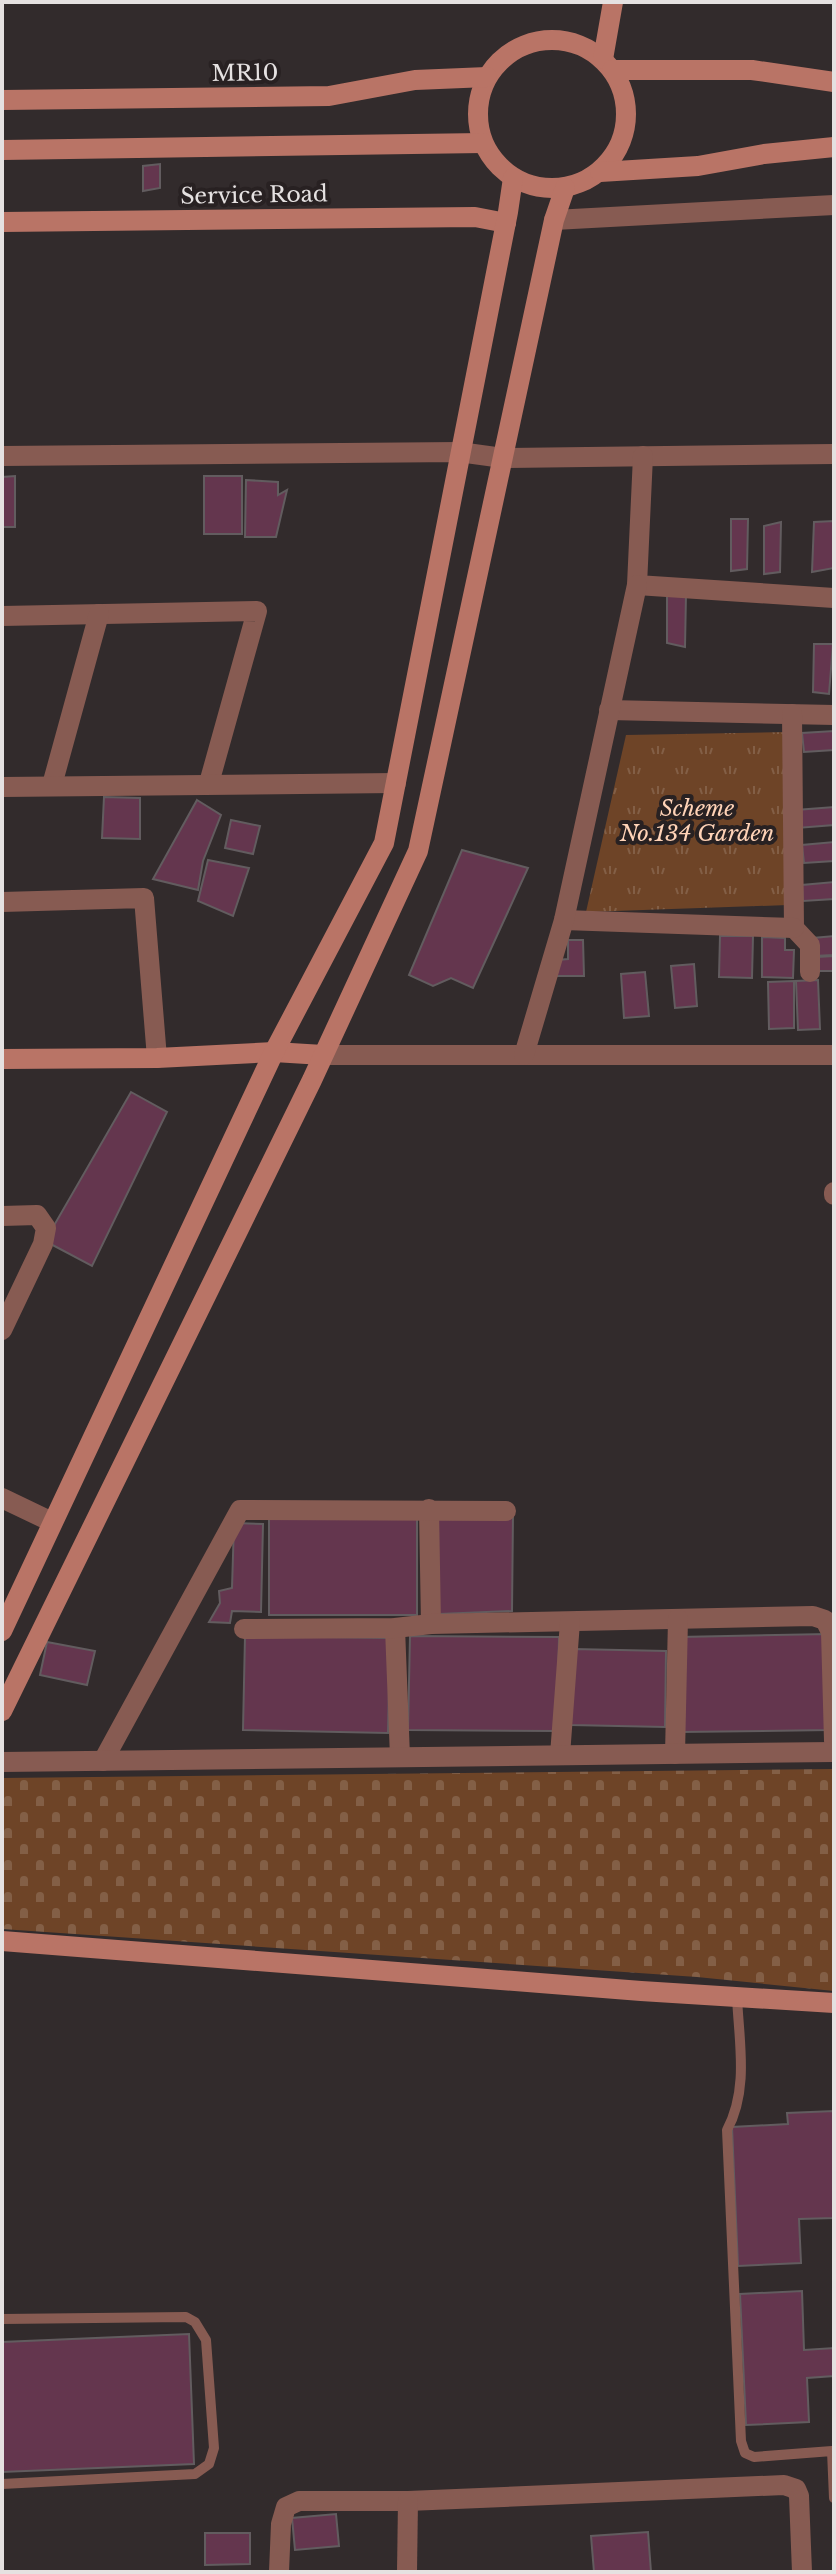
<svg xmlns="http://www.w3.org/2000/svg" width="836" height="2574" font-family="'Libre Baskerville',serif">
  <defs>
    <pattern id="grass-tufts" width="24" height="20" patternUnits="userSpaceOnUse" patternTransform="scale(2)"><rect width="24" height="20" fill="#6e4427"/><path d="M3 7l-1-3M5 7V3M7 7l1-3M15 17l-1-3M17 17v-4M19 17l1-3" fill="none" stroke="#835f46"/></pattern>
    <pattern id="cemetery-stones" width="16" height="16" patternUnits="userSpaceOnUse" patternTransform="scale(2)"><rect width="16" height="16" fill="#6e4427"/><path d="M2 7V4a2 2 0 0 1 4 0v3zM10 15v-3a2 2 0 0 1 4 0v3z" fill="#835f46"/></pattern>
  </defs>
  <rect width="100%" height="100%" fill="#322b2c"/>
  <path fill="url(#grass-tufts)" d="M788,732V905L586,912L626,735Z"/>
  <path fill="url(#cemetery-stones)" d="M834,1769V1991L697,1977L2,1929V1778Z"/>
  <g fill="#64364e" stroke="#625c5f" stroke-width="2">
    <path d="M160,164V188L143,191V166Z"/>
    <path d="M15,476V527H2V477Z"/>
    <rect x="204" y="476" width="38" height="58"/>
    <path d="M246,480L278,482V495L287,490L276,537H245Z"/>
    <path d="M731,519H748L747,569L731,571Z"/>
    <path d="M834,521V568L812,572L814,522Z"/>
    <path d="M781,522L780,572L764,574V526Z"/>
    <path d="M667,594H686L685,647L667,643Z"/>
    <path d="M814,644H833L829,694L813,692Z"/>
    <path d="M834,731V750L804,752L802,733Z"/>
    <path d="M104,797L140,798V839L102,838Z"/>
    <path d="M197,800L221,815L203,861L198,890L153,879Z"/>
    <path d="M834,807V825L797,828L796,810Z"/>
    <path d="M231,820L260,826L253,854L225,848Z"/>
    <path d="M834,842V861L804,863L802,845Z"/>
    <path d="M462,850L528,868L473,988L451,978L433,986L409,975Z"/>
    <path d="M208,860L249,868L233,916L198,901Z"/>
    <path d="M834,882V899L803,901L802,885Z"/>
    <path d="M720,936H753L752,978L719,977Z"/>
    <path d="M834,936V955L814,956L813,938Z"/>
    <path d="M762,937L785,938V950H794L793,978L762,977Z"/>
    <path d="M568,940H583L584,976H557V960L568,959Z"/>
    <path d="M834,956V971H817V957Z"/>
    <path d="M694,964L697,1006L675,1008L671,966Z"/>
    <path d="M645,972L649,1016L624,1018L621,974Z"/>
    <path d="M818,980L820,1029L798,1030L796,981Z"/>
    <path d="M794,981V1028L769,1029L768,982Z"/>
    <path d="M131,1092L167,1112L92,1266L45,1241Z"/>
    <path d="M437,1513H513L512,1611L439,1614Z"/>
    <path d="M417,1516V1615H269V1517Z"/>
    <path d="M234,1523L263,1524L261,1612L232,1611L230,1623L209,1622L220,1603L219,1591L232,1588Z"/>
    <path d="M828,1634L829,1730L681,1732L679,1637Z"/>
    <path d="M245,1636L390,1638L388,1733L243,1730Z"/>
    <path d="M410,1636L559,1637L557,1731L408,1730Z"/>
    <path d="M47,1642L95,1651L87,1685L40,1675Z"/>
    <path d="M573,1649L666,1651L665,1727L571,1725Z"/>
    <path d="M834,2111V2218L799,2219L801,2263L738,2266L732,2127L788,2124L787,2113Z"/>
    <path d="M802,2291L804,2350L834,2348V2376L807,2378L809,2422L746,2425L740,2294Z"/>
    <path d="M189,2334L194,2464L2,2472V2342Z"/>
    <path d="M336,2514L339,2546L295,2550L292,2518Z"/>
    <path d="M648,2532L651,2572H594L591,2536Z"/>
    <path d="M205,2533H250V2564L205,2565Z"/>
  </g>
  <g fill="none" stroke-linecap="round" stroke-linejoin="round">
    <g stroke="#875b52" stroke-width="10">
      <path d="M737,1997C739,2042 749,2089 727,2130L741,2441L745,2453L754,2457L832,2451L834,2498"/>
      <path d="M2,2319L186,2317L195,2322L206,2340L214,2448L209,2464L195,2474L2,2484"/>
    </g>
    <g stroke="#875b52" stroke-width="20">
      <path d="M554,220L834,205"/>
      <path d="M2,456L459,452L503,458L834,454"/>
      <path d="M643,456L637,585L834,598"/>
      <path d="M2,616L257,611L209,783"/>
      <path d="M609,710L834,715"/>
      <path d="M792,714L794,928L810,945V972"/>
      <path d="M52,785L99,614"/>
      <path d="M2,787L396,783"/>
      <path d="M2,902L144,898L157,1058"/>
      <path d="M564,920L794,928"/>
      <path d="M323,1055H834"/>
      <path d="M524,1055L564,920L637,585"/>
      <path d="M834,1192V1195"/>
      <path d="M2,1216L37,1215L46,1228L43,1244L2,1330"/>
      <path d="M2,1498L52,1522"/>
      <path d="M429,1509L431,1624"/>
      <path d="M395,1628L400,1757"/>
      <path d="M244,1629L395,1628L431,1624L813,1616L825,1620L831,1632L834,1741"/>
      <path d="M675,1754L678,1619"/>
      <path d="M560,1755L570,1622"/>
      <path d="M103,1761L240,1510L506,1511"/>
      <path d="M2,1762L834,1752"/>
      <path d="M279,2572L281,2524L286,2507L299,2501H408L784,2485L796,2489L799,2496L802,2572"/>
      <path d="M407,2572L408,2501"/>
    </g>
    <g stroke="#b97466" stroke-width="20">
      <circle cx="552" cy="114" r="74"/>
      <path d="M603,59L613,2"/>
      <path d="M612,70H752L834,82"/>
      <path d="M2,100L329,96L415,80L487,77"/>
      <path d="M2,150L483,143"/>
      <path d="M600,172L698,166L764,154L834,147"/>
      <path d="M2,222L475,217L506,223"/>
      <path d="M2,1059L157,1058L274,1052L323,1055"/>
      <path d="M2,1631L274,1052L384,843L508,212L513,178"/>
      <path d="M2,1711L312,1080L418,851L554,220L565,188"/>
      <path d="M2,1941L641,1991L834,2003"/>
    </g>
  </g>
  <g text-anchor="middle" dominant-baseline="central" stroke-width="8" stroke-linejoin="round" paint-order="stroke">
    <g font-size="22" fill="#e5e1e1" stroke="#282122">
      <text transform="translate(245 73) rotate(-1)">MR10</text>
      <text transform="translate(254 195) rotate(-1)">Service Road</text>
    </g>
    <g font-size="22" font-style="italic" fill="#ffd3b7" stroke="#282122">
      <text x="697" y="808">Scheme<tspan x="697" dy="25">No.134 Garden</tspan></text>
    </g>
  </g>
  <rect width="836" height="2574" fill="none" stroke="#e5e1e1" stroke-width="8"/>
</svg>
